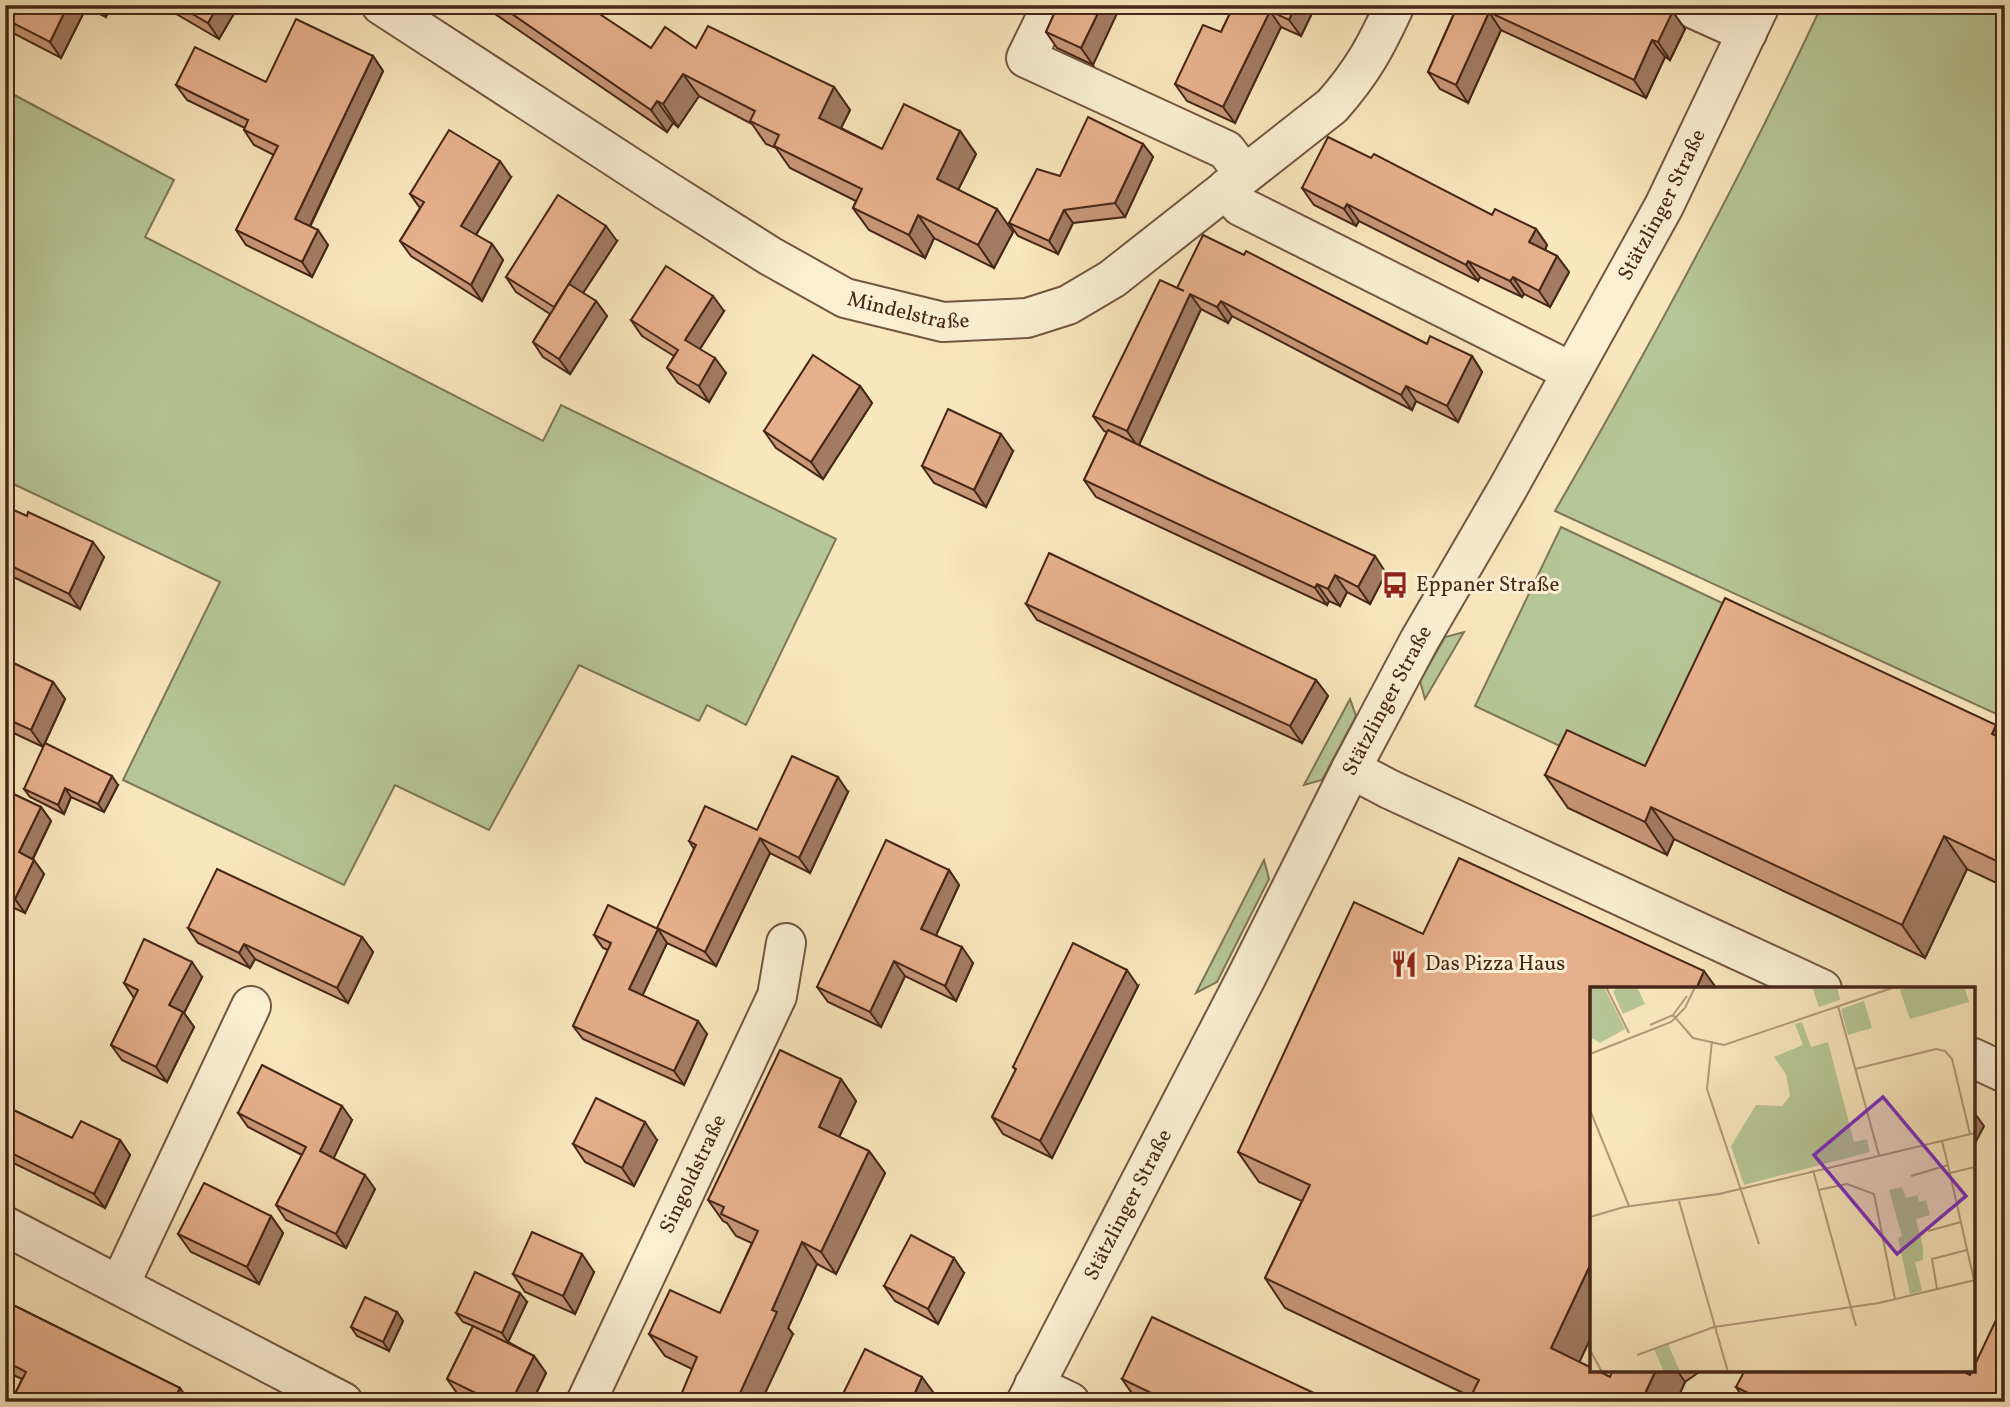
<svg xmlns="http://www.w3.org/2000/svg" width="2010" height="1407" font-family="Vollkorn,serif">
  <rect width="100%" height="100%" fill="#f8e6bc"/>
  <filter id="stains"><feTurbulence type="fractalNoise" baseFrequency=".00286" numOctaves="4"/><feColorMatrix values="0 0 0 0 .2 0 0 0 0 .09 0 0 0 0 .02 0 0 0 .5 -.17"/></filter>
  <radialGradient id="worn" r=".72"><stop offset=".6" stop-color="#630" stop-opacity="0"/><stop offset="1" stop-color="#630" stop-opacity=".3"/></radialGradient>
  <g fill="#b7c696" stroke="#7e7656" stroke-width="2">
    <path d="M1822,5H2005V718L1555,511C1650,346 1741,178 1822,5Z"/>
    <path d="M5,90L174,180L145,237L543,441L561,405L836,539L746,725L707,705L699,721L579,665L489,830L395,785L344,885L123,780L220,582L5,480Z"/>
    <path d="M1561,527L1752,617L1666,796L1475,706Z"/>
    <path d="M1464,632L1425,699L1420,681L1445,637Z"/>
    <path d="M1350,699L1356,716L1322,780L1304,785Z"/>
    <path d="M1264,860L1269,879L1217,982L1196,993Z"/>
  </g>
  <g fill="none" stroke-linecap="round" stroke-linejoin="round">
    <defs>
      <g id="minor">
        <path id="s1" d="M381,5L664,189L770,256L845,298L943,322L1027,318L1068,305L1112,279L1332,106C1363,71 1376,46 1395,5"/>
        <path d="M1052,5L1026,58L1226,150L1244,174"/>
        <path d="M1694,9L1747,33"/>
        <path d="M1227,188L1240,206L1572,372"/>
        <path d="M1351,769L1389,789L1822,989"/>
        <path d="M1973,1058L2005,1073"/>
        <path d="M5,1226L343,1402"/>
        <path d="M120,1284L251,1006"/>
        <path d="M1034,1385L1070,1402"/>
        <path id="s2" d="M586,1402L777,996L786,943"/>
        <path id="s3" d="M1026,1402L1246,978L1351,769L1419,641L1508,488L1664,206L1760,5"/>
      </g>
    </defs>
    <use href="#minor" stroke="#725640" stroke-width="42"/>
    <use href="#minor" stroke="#faefd3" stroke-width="38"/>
  </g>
  <g fill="#c79778" stroke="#462617" stroke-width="2">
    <path d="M5,5H111L106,17L86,8L61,58L5,29Z"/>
    <path d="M161,5H239L219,39Z"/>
    <path d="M482,5H589L591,9L651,48H696L834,87L850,110L841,128L882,149L960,131L976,154L958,190L1013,232L994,268L934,238L925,258L869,230L853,208L856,201L790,168L776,148L766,144L752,124L699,96L678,127L673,123L667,132Z"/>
    <path d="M1058,5L1093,65L1057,48L1046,32Z"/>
    <path d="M1234,5H1316L1301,36L1281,27L1235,123L1187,101L1175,84L1221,32Z"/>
    <path d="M1448,5H1618L1620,6V5H1673L1672,11L1685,29L1670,60L1665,57L1646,98L1501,30L1468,103L1440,89L1428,72L1456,9Z"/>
    <path d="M373,56L383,71L310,227L328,245L312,277L246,245L236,230L274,155L254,145L244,130L245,128L187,100L176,85L266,82Z"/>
    <path d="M1143,144L1153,157L1125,217L1073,223L1058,254L1018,236L1009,223L1060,176Z"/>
    <path d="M1371,158L1492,215L1536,229L1547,245L1545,250L1557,256L1569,272L1550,307L1524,294L1522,297L1480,277L1478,281L1359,221L1356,226L1314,205L1302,188Z"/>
    <path d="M511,177L476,235L492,244L503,260L482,301L411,256L400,241L420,208L410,194Z"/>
    <path d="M617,241L583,293L596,301L607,316L570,374L543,357L533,342L550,314L516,292L506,277Z"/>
    <path d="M1244,255L1427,344L1472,356L1482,372L1458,422L1416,401L1412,410L1232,316L1228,323L1201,309L1139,445L1386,573L1370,604L1347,592L1340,606L1329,601L1327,605L1096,497L1084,480L1107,432L1104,431L1093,416L1177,288Z"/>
    <path d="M724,311L700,349L726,373L709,402L678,383L667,368L674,356L642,336L631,320Z"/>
    <path d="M860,386L872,403L823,479L776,448L764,431Z"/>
    <path d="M1013,451L986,507L934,483L922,466Z"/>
    <path d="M5,506L104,557L80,609L5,573Z"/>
    <path d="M1026,604L1316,680L1328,696L1302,743L1037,620Z"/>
    <path d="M5,659L53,682L65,699L43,747L5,729Z"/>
    <path d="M1996,725L2005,738V887L1967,869L1925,958L1674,839L1667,855L1568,808L1545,775L1645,766Z"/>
    <path d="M118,785L104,812L71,797L64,814L30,797L24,789Z"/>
    <path d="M5,790L41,807L51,821L33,859L44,874L25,913L5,904Z"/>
    <path d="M848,792L810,873L770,853L716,966L667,943L642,995L707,1034L684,1085L583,1039L573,1026L608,950L603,948L594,935L658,929L694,849L689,841L757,830Z"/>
    <path d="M949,870L959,885L936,935L973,963L956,1001L905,976L881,1027L828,1002L817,987Z"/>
    <path d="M188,928L362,937L373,952L348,1003L255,959L250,968L198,943Z"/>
    <path d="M1423,934L1592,989V1335L1579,1362L1610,1377L1613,1370H1702L1685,1382L1676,1402H1479L1478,1400L1285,1308L1265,1278L1302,1201L1259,1182L1238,1152Z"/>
    <path d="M202,977L184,1013L194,1027L167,1082L122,1060L111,1045L134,998L124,983Z"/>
    <path d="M1138,986L1052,1158L1003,1134L992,1117L1016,1070L1013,1067Z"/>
    <path d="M841,1079L856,1101L839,1137L869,1151L885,1173L836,1274L817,1264L788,1328L793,1334L692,1369L665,1356L649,1334L720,1313L752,1243L736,1236L727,1223L723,1221L708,1200Z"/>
    <path d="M5,1106L72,1138L120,1140L130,1155L105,1208L5,1159Z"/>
    <path d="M238,1113L352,1120L333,1158L375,1189L346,1248L286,1220L276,1205L302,1155L248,1127Z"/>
    <path d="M657,1140L634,1186L585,1162L573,1144Z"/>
    <path d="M271,1216L283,1233L259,1284L191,1252L178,1234Z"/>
    <path d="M594,1272L575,1314L525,1292L513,1274Z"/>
    <path d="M964,1273L938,1324L895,1301L884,1286Z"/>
    <path d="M5,1301L180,1388L189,1402H11L22,1379L5,1371Z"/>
    <path d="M527,1302L508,1342L534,1356L546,1373L532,1402H471L459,1396L447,1379L473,1326L463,1322L456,1313Z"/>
    <path d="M397,1312L403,1321L389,1351L357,1336L351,1327Z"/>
    <path d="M1122,1379L1333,1402H1138Z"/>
    <path d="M1736,1387L2005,1402H1746Z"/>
  </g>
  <g fill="#a27b62" stroke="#462617" stroke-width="2">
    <path d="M68,5H84L86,8L61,58L50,42Z"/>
    <path d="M98,5H111L106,17Z"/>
    <path d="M218,5H239L219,39L208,23Z"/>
    <path d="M1102,5H1121L1093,65L1081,48Z"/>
    <path d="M1296,5H1316L1301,36L1289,20Z"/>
    <path d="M1665,5H1673V12L1685,29L1670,60L1658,42Z"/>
    <path d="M1270,11L1281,27L1235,123L1223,107Z"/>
    <path d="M1489,12L1501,30L1468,103L1456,85Z"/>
    <path d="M1652,40L1665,57L1646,98L1634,80Z"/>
    <path d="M373,56L383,71L306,234L295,219Z"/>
    <path d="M683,74L699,96L678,127L663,104Z"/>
    <path d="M834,87L850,110L835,140L819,118Z"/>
    <path d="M657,101L673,123L667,132L651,110Z"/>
    <path d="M960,131L976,154L952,202L937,179Z"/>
    <path d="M1143,144L1153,157L1125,217L1115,203Z"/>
    <path d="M500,161L511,177L472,241L461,226Z"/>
    <path d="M1347,204L1359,221L1356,226L1344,209Z"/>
    <path d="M997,209L1013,232L994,268L978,245Z"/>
    <path d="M1064,210L1073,223L1058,254L1049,241Z"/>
    <path d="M918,215L934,238L925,258L909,235Z"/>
    <path d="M606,226L617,241L564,322L554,307Z"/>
    <path d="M1536,229L1547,245L1541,258L1529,242Z"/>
    <path d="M318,230L328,245L312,277L302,262Z"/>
    <path d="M492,244L503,260L482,301L471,285Z"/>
    <path d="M1557,256L1569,272L1550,307L1539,291Z"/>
    <path d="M1468,261L1480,277L1478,281L1466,265Z"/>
    <path d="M1513,277L1524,294L1522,297L1510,281Z"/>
    <path d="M1190,294L1201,309L1138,447L1127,431Z"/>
    <path d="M713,296L724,311L696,355L685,340Z"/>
    <path d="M596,301L607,316L570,374L559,359Z"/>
    <path d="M1221,301L1232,316L1228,323L1217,307Z"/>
    <path d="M1472,356L1482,372L1458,422L1447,406Z"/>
    <path d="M715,358L726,373L709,402L699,386Z"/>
    <path d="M860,386L872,403L823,479L811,462Z"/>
    <path d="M1406,386L1416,401L1412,410L1401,395Z"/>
    <path d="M1001,434L1013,451L986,507L974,490Z"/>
    <path d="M93,542L104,557L80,609L69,594Z"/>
    <path d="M1375,556L1386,573L1370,604L1358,587Z"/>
    <path d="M1335,575L1347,592L1340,606L1328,589Z"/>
    <path d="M1317,584L1329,601L1327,605L1315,588Z"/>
    <path d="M1316,680L1328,696L1302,743L1290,726Z"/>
    <path d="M53,682L65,699L43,747L31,730Z"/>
    <path d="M1996,725L2005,738V752L1992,734Z"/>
    <path d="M112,776L118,785L104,812L98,804Z"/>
    <path d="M838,777L848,792L810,873L799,858Z"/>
    <path d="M65,788L71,797L64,814L58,805Z"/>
    <path d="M41,807L51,821L29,866L19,852Z"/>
    <path d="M1651,807L1674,839L1667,855L1645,822Z"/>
    <path d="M1944,836L1967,869L1925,958L1902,925Z"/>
    <path d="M760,838L770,853L716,966L705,952Z"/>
    <path d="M34,860L44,874L25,913L15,899Z"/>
    <path d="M949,870L959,885L932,944L921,929Z"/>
    <path d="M658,929L667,943L639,1003L629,989Z"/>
    <path d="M362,937L373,952L348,1003L337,988Z"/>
    <path d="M244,944L255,959L250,968L239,953Z"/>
    <path d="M962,947L973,963L956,1001L945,986Z"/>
    <path d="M894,961L905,976L881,1027L870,1012Z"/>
    <path d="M192,962L202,977L184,1013L194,1027L167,1082L156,1067L169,1005Z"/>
    <path d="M1127,970L1138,986L1052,1158L1040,1141Z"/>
    <path d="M1704,971L1717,989H1696Z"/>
    <path d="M698,1021L707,1034L684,1085L674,1071Z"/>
    <path d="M841,1079L856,1101L834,1148L819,1127Z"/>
    <path d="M342,1106L352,1120L330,1166L320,1151Z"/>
    <path d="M1973,1111L1984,1126L1973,1147Z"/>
    <path d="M645,1122L657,1140L634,1186L622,1168Z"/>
    <path d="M120,1140L130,1155L105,1208L94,1194Z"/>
    <path d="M869,1151L885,1173L836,1274L821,1252Z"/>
    <path d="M365,1175L375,1189L346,1248L336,1234Z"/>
    <path d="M271,1216L283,1233L259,1284L247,1267Z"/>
    <path d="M802,1242L817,1264L788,1328L793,1334L761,1402H736L772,1310Z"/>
    <path d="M582,1254L594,1272L575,1314L563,1296Z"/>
    <path d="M954,1258L964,1273L938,1324L928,1309Z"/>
    <path d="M1592,1261V1335L1572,1378L1551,1348Z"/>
    <path d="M520,1293L527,1302L508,1342L502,1333Z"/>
    <path d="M397,1312L403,1321L389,1351L383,1342Z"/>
    <path d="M534,1356L546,1373L532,1402H511Z"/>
    <path d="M1656,1370H1677L1685,1382L1676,1402H1641Z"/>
    <path d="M922,1377L938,1399L937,1402H919L914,1395Z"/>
    <path d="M180,1388L189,1402H173Z"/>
  </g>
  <g fill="#e7b08c" stroke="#462617" stroke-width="2">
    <path d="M5,5H68L50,42L5,19Z"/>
    <path d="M177,5H218L208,23Z"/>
    <path d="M499,5H586L651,48L665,27L696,48L708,26L834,87L819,118L882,149L904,104L960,131L937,179L997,209L978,245L918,215L909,235L853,208L862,189L774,146L779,135L750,121L755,111L683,74L663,104L657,101L651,110Z"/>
    <path d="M1058,5H1102L1081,48L1046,32Z"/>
    <path d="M1234,5H1296L1289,20L1270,11L1223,107L1175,84L1203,25L1221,32Z"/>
    <path d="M1458,5H1618L1620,6V5H1665L1673,11L1658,42L1652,40L1634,80L1489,12L1456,85L1428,72Z"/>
    <path d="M296,19L373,56L295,219L318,230L302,262L236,230L278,146L244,130L248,120L176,85L195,47L266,82Z"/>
    <path d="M1088,117L1143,144L1115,203L1064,210L1049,241L1009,223L1037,169L1060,176Z"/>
    <path d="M449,130L500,161L461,226L492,244L471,285L400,241L424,202L410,194Z"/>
    <path d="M1328,137L1371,158L1374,154L1492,215L1495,209L1536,229L1529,242L1557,256L1539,291L1513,277L1510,281L1468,261L1466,265L1347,204L1344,209L1302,188Z"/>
    <path d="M558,195L606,226L554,307L506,277Z"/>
    <path d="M1203,235L1244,255L1246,251L1427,344L1430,336L1472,356L1447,406L1406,386L1401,395L1221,301L1217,307L1190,294L1127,431L1093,416L1160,280L1184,291L1177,288Z"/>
    <path d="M666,266L713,296L685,340L715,358L699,386L667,368L678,350L631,320Z"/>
    <path d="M569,284L596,301L559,359L533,342Z"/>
    <path d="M813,355L860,386L811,462L764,431Z"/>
    <path d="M948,409L1001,434L974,490L922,466Z"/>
    <path d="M1108,430L1207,478L1375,556L1358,587L1335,575L1328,589L1317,584L1315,588L1084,480Z"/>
    <path d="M5,506L27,516L28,512L93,542L69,594L5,563Z"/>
    <path d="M1049,553L1316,680L1290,726L1026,604Z"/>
    <path d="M1725,598L1996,725L1992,734L2005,740V865L1944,836L1902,925L1651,807L1645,822L1545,775L1567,730L1645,766Z"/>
    <path d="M5,659L53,682L31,730L5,718Z"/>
    <path d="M45,743L112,776L98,804L65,788L58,805L24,789Z"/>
    <path d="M792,756L838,777L799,858L760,838L705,952L657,928L696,845L689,841L705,806L757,830Z"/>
    <path d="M5,790L41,807L19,852L34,860L15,899L5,895Z"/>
    <path d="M886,840L949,870L921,929L962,947L945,986L894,961L870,1012L817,987Z"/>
    <path d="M1459,858L1704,971L1696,989H1592V1261L1551,1348L1592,1368V1370H1596L1610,1377L1613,1370H1656L1641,1402H1492L1473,1392L1479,1380L1265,1278L1310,1185L1238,1152L1354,902L1423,934Z"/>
    <path d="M217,869L362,937L337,988L244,944L239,953L188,928Z"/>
    <path d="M608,905L658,929L629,989L698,1021L674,1071L573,1026L611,943L594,935Z"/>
    <path d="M144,939L192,962L169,1005L183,1012L156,1067L111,1045L138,990L124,983Z"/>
    <path d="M1073,943L1127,970L1040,1141L992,1117L1016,1069L1013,1067Z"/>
    <path d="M780,1050L841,1079L819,1127L869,1151L821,1252L802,1242L772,1310L777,1312L736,1402H678L697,1357L649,1334L670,1290L720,1313L758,1231L721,1214L724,1207L708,1200Z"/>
    <path d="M262,1065L342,1106L320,1151L365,1175L336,1234L276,1205L306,1147L238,1113Z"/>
    <path d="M596,1098L645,1122L622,1168L573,1144Z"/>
    <path d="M5,1106L72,1138L81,1121L120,1140L94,1194L5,1150Z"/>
    <path d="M204,1183L271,1216L247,1267L178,1234Z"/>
    <path d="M532,1232L582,1254L563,1296L513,1274Z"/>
    <path d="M911,1235L954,1258L928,1309L884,1286Z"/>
    <path d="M475,1272L520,1293L502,1333L456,1313Z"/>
    <path d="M365,1297L397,1312L383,1342L351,1327Z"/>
    <path d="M5,1301L180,1388L173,1402H11L26,1372L5,1361Z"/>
    <path d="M2005,1301V1382L2001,1390L2005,1391V1402H1766L1736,1387L1745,1370H1961L1970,1375Z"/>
    <path d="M1152,1317L1333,1402H1170L1122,1379Z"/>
    <path d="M473,1326L534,1356L511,1402H494L447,1379Z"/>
    <path d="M865,1349L922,1377L914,1395L922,1398L921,1402H839Z"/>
  </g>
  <defs>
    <symbol id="bus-bare" viewBox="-9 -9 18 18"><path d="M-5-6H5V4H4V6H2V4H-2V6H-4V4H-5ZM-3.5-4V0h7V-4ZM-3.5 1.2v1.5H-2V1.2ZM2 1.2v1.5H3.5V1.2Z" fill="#8f2418" stroke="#faefd3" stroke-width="2.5" paint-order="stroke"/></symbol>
    <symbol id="restaurant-bare" viewBox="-9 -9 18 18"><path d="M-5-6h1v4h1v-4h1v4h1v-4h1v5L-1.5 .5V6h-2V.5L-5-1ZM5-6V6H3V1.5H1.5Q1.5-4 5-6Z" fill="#8f2418" stroke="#faefd3" stroke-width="2.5" paint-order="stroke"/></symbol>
  </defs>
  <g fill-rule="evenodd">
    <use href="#bus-bare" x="1376" y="566" width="38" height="38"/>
    <use href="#restaurant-bare" x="1385" y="945" width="38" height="38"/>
  </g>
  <g text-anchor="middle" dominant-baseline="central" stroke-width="6" stroke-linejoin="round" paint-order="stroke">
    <g font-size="21" fill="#462617" stroke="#faefd3">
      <text stroke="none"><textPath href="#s3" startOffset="1356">Stätzlinger Straße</textPath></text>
      <text stroke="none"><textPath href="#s1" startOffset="614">Mindelstraße</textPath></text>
      <text stroke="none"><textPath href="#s3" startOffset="789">Stätzlinger Straße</textPath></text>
      <text stroke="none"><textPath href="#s2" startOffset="252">Singoldstraße</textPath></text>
      <text stroke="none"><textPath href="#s3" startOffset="222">Stätzlinger Straße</textPath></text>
    </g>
    <g font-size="21" fill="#462617" stroke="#faefd3" text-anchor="start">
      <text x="1416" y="585">Eppaner Straße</text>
      <text x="1425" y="964">Das Pizza Haus</text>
    </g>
  </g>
  <g transform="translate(1590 987)">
    <rect width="385" height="385" fill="#f8e6bc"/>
    <path d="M0,0H14L35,42L10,56L0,50ZM27,0H47L55,17L33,27L23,5ZM222,0H247L250,13L229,20ZM319,0H374L379,15L320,32L310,3ZM274,14L282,41L258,48L251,22ZM212,35L221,60L238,55L264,155L277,152L280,165L154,198L141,159L166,118L192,119L200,109L196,87L184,70L213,58L205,37ZM312,200L316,211L327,208L329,215L336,213L340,228L326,232L333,260V273L325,275L332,304L320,307L308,251L312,249L299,203ZM78,357L90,385H74L64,362Z" fill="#b7c696"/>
    <path fill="none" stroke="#b1997a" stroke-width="2" d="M16,0L39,46M248,19L289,168M83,28L103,51L134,58L305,0M60,38L83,28L97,9M122,54L117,102L169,257M0,67L81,35L95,21L105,0M265,82L346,62L355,64L362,72L380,147M0,123L39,219M358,178L384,293M223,183L266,339M360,186L385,180M321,189L358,178L352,154M228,203L257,197L284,207L305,312M89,214L138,385M0,230L34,220L129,207L385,146M338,244L371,235M347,302L342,272L377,263M0,363L12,385M47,368L124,340L289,316L385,293"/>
    <path fill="#7b2cbf" fill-opacity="0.15" stroke="#7b2cbf" stroke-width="3.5" d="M293,110L376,209L307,267L224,168Z"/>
    <rect width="385" height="385" fill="none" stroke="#462617" stroke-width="3.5"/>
  </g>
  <rect width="2010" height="1407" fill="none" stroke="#f8e6bc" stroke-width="28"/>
  <rect x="7" y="7" width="1996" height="1393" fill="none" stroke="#462617" stroke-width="3.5"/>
  <rect x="14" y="14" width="1982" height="1379" fill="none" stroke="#462617" stroke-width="2"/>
  <rect width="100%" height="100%" filter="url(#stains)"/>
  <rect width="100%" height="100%" fill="url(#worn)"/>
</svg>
